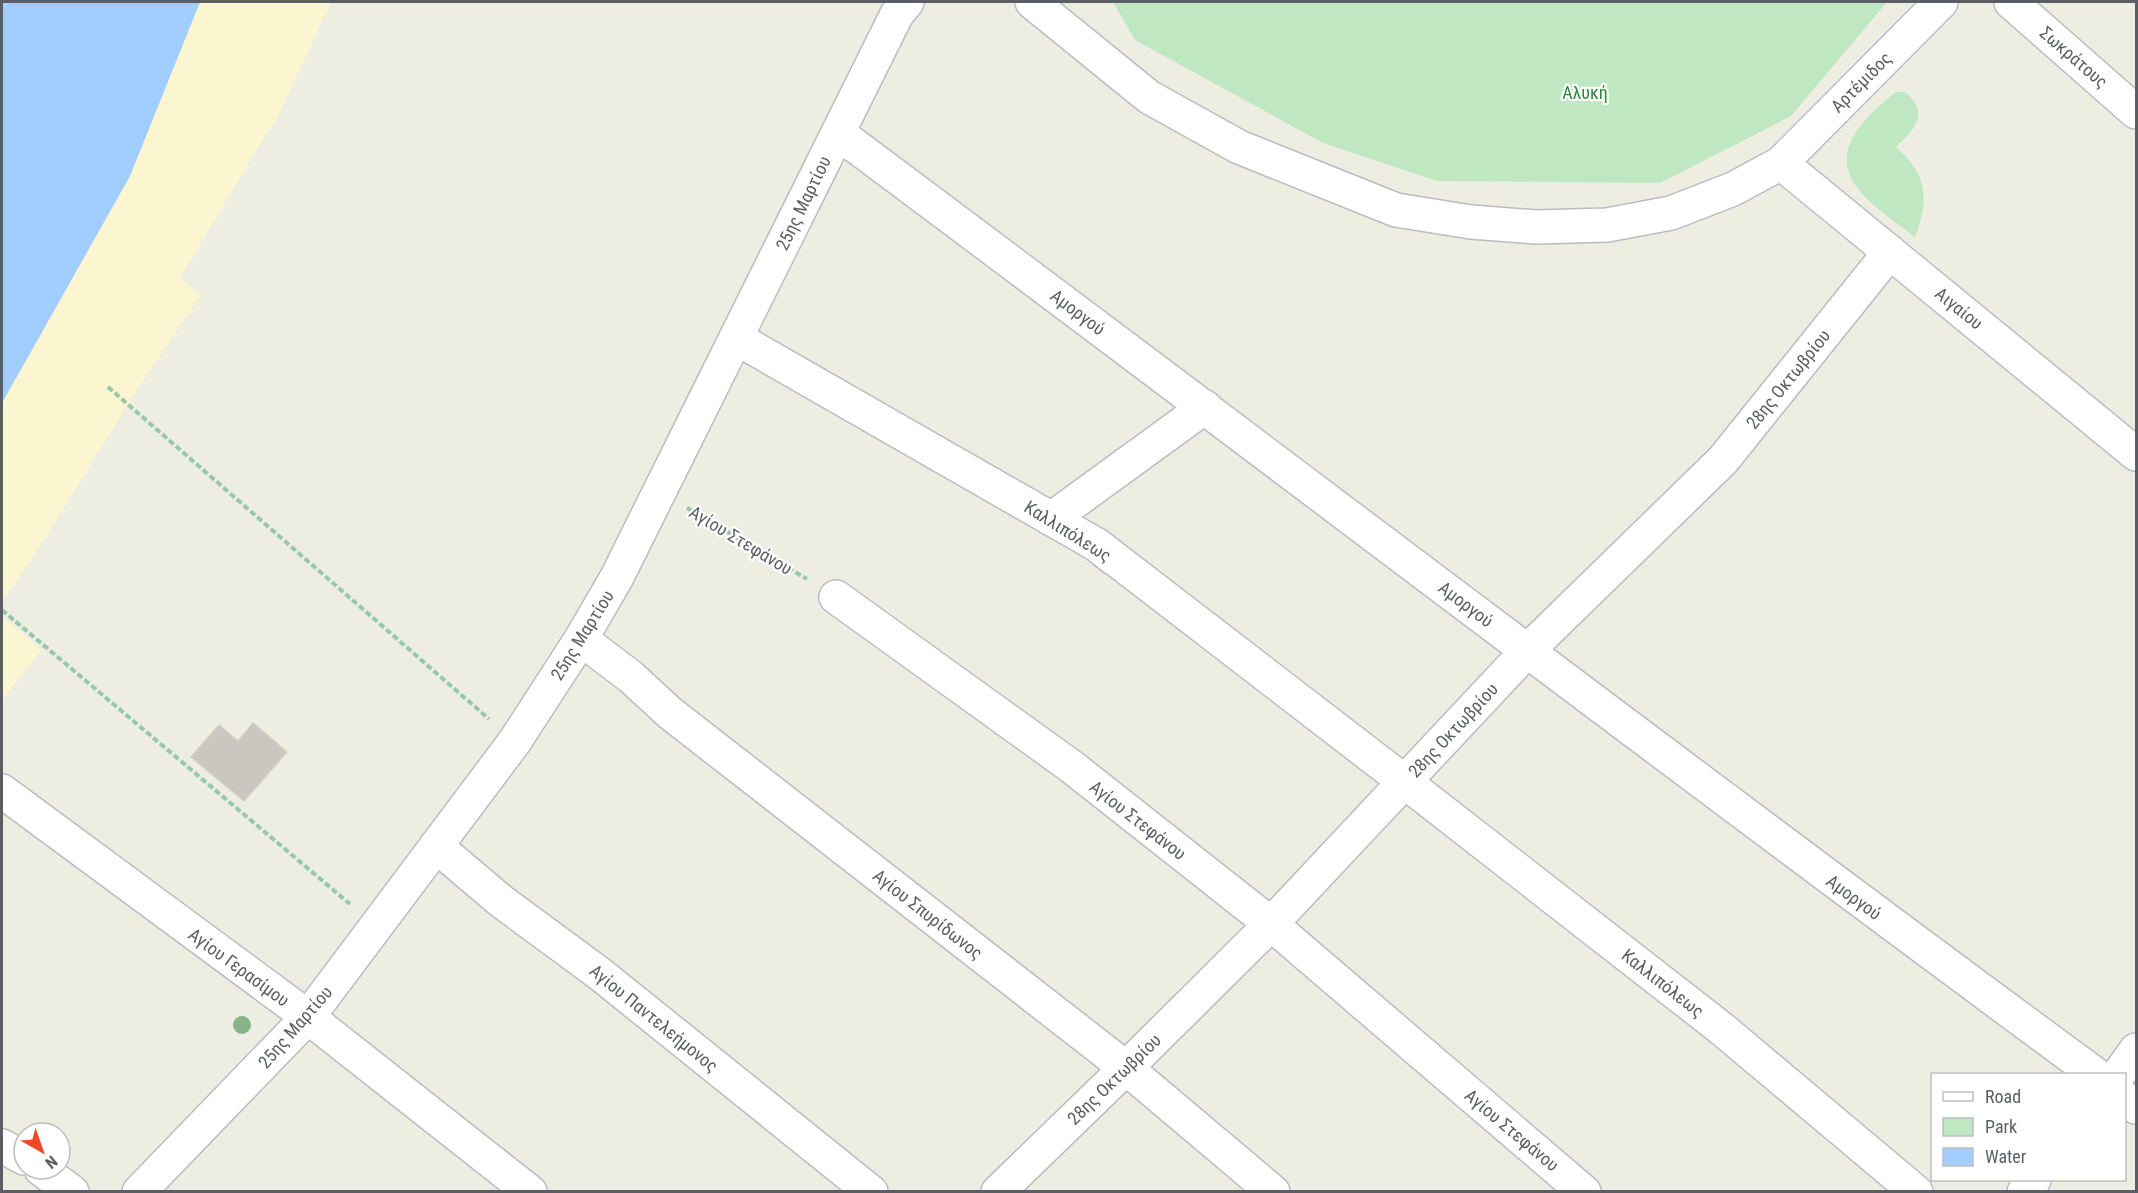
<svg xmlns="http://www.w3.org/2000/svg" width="2138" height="1193" font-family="'Roboto Condensed',sans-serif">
  <rect width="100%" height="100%" fill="#eeede2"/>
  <g fill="#bee7c2">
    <path d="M1113,2H1887L1791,116L1660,183L1437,181L1323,143L1135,40Z"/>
    <path d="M1895,92H1905C1931,113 1914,130 1896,147C1927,175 1930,198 1915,237C1873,204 1816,174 1867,118C1875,109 1886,101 1895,92Z"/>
  </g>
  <g fill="#fcf6d0">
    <path d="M200,2H331L277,118L267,132L180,278L200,296L131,399L50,530L2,602V403L130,176Z"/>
    <path d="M2,616L41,650L2,700Z"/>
  </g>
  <path fill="#a2ceff" d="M2,2H200L130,176L2,403Z"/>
  <path fill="#c9c7c0" stroke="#d3cfc1" stroke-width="1.5" d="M253,723L287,752L244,801L191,757L219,725L238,741Z"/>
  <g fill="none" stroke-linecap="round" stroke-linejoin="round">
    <defs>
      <g id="street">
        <path d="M1032,2L1149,97L1239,147L1396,210L1471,222L1536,227L1607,225L1671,213L1733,189L1781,163"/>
        <path d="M2011,2L2136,112"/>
        <path d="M838,133C1258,446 1673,764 2095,1074"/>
        <path d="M736,338L1097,545L1113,558"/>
        <path d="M1051,519L1205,407"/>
        <path d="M1097,545L1405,782L1722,1029L1916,1192"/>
        <path d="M836,597L1072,767L1271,924L1584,1192"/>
        <path d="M581,639L631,677L670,713L1126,1068L1273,1192"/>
        <path d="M2,791L308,1017L530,1192"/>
        <path d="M436,846L501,901L600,974L871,1192"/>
        <path d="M2119,1074L2136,1050"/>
        <path d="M2124,1098L2136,1107"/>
        <path d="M2,1146L24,1158"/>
        <path d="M41,1169L72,1192"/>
        <path d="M139,1192L308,1017L515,741L581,639L617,577L897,14L907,2"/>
        <path d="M998,1192L1126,1068L1271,924L1527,651L1723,460L1890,252"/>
        <path d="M2024,1192L2034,1180"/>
      </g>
      <path id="secondary" d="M1941,2L1781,163L2136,454"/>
    </defs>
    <use href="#street" stroke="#babcc2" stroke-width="36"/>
    <use href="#secondary" stroke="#bbbec5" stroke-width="36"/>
    <g stroke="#96c8aa" stroke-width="4" stroke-dasharray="6 3" stroke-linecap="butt">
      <path d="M108,387L489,719"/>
      <path d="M687,508L807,579"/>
      <path d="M2,610L350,904"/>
    </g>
    <use href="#street" stroke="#fff" stroke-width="33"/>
    <use href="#secondary" stroke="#fff" stroke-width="33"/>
  </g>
  <circle fill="#86b487" cx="242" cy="1025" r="9"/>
  <g text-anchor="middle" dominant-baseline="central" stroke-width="4.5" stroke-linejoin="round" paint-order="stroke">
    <g font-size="18" fill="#5b5e64" stroke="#fff">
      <text transform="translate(2074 57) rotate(41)">Σωκράτους</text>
      <text transform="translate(1861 82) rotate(-45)">Αρτέμιδος</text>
      <text transform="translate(803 203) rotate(-64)">25ης Μαρτίου</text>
      <text transform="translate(1959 308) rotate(39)">Αιγαίου</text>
      <text transform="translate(1078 312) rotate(37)">Αμοργού</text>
      <text transform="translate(1788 379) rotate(-51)">28ης Οκτωβρίου</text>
      <text transform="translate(1068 531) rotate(32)">Καλλιπόλεως</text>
      <text transform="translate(741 540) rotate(31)">Αγίου Στεφάνου</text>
      <text transform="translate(1466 604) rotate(37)">Αμοργού</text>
      <text transform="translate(582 635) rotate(-58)">25ης Μαρτίου</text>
      <text transform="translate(1453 730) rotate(-47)">28ης Οκτωβρίου</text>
      <text transform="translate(1138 820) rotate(38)">Αγίου Στεφάνου</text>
      <text transform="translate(1854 897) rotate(36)">Αμοργού</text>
      <text transform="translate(928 914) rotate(38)">Αγίου Σπυρίδωνος</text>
      <text transform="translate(239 967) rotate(36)">Αγίου Γερασίμου</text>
      <text transform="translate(1663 983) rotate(38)">Καλλιπόλεως</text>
      <text transform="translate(654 1018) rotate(39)">Αγίου Παντελεήμονος</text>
      <text transform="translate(295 1027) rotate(-49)">25ης Μαρτίου</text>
      <text transform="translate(1114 1079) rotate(-44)">28ης Οκτωβρίου</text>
      <text transform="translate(1512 1130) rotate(40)">Αγίου Στεφάνου</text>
    </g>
    <g font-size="18" fill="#31853d" stroke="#fff">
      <text x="1585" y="92">Αλυκή</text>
    </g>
  </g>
  <rect width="2138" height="1193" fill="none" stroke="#5b5e64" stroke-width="6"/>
  <rect x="1931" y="1073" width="195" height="108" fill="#ffffff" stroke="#bdbfc1" stroke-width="1.5"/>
  <rect x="1943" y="1092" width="30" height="9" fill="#ffffff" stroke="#bdbfc1" stroke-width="1.5"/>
  <text x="1985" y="1103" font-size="18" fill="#5b5e64">Road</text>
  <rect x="1943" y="1118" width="30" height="18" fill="#bee7c2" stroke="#bdbfc1" stroke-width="1.5"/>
  <text x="1985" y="1133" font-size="18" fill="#5b5e64">Park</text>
  <rect x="1943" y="1148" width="30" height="18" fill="#a2ceff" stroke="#bdbfc1" stroke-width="1.5"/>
  <text x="1985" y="1163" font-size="18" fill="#5b5e64">Water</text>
  <g transform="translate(42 1151) rotate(140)"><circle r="28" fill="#ffffff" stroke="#bdbfc1" stroke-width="1.5"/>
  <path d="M0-4.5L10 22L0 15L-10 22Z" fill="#f04927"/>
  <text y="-9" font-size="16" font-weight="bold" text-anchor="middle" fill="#5b5e64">N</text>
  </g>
</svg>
